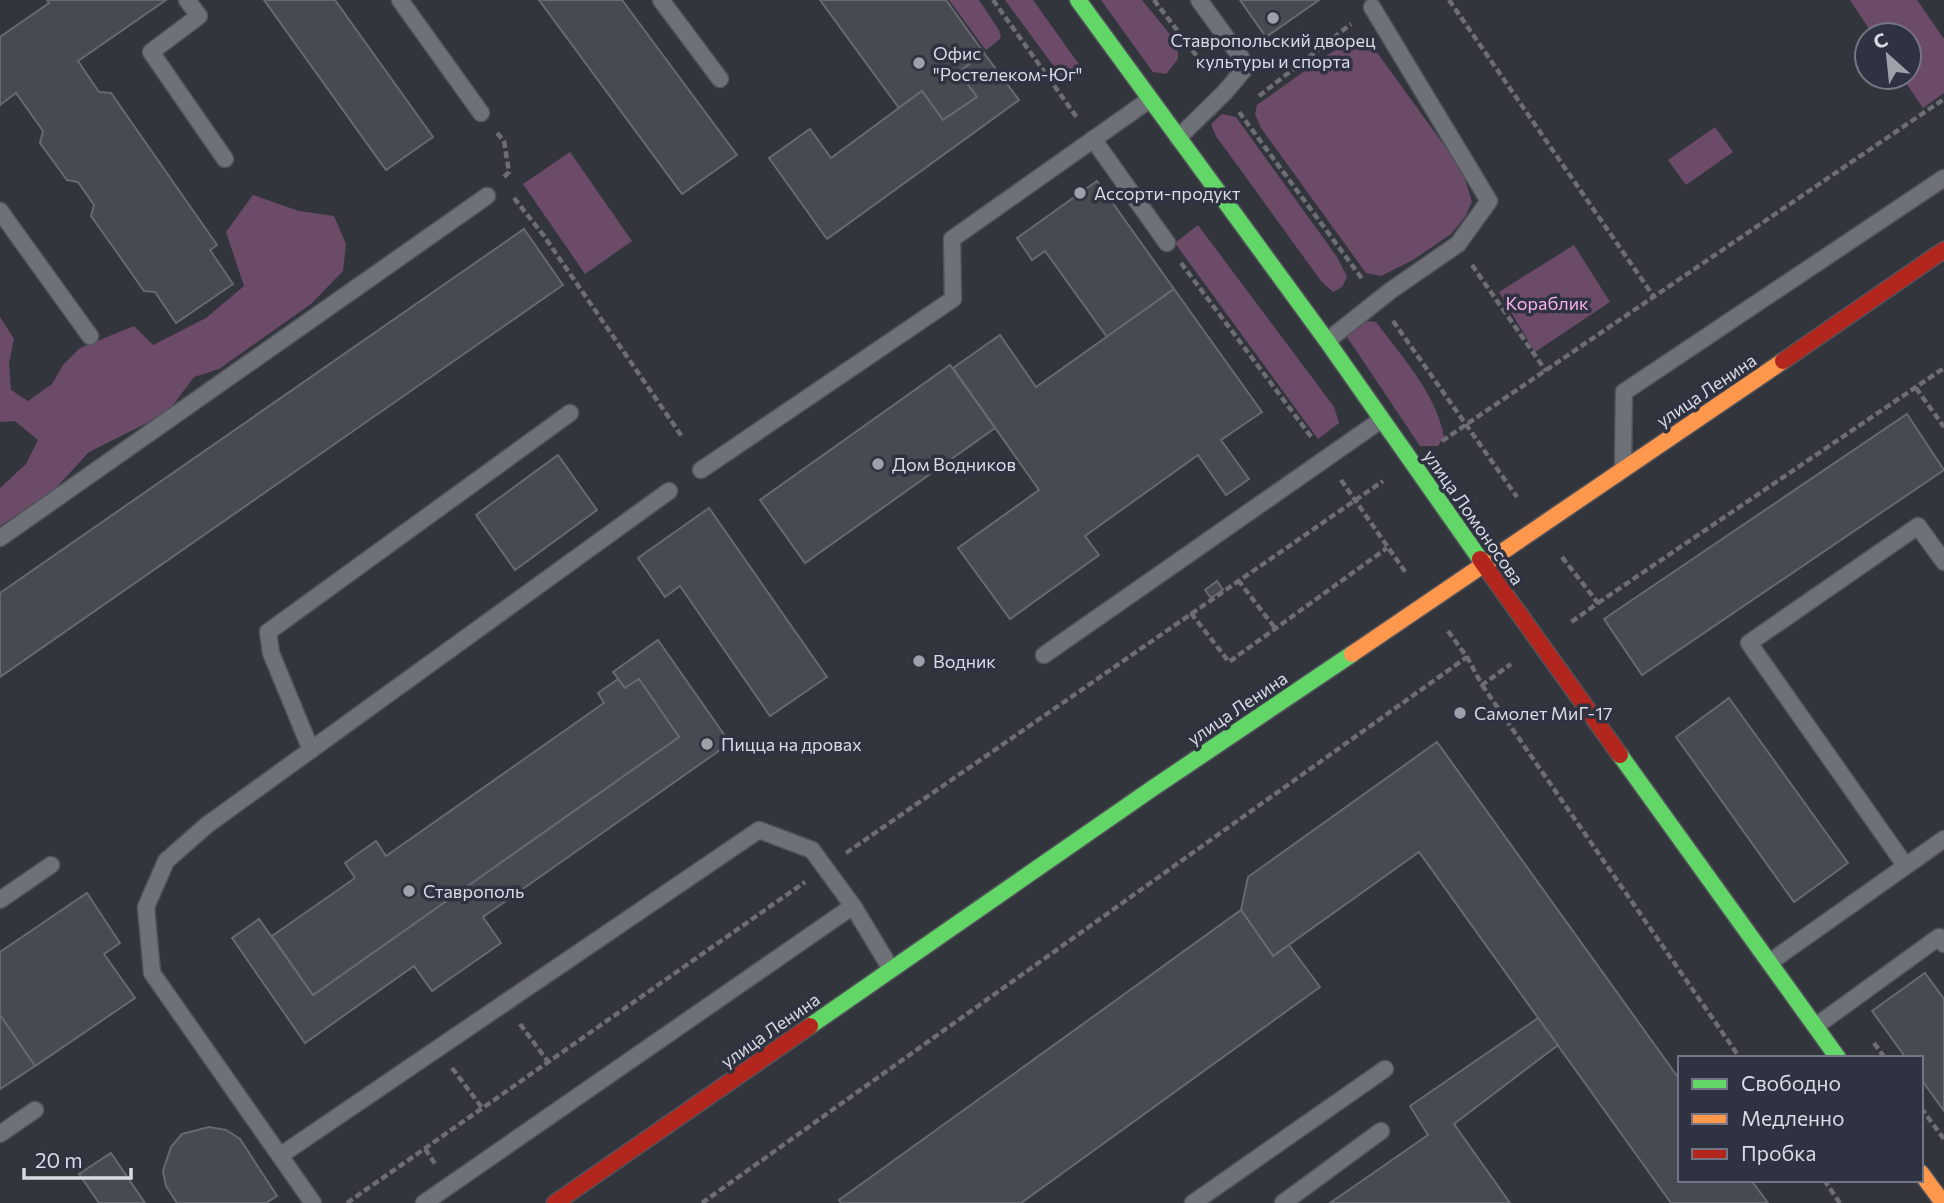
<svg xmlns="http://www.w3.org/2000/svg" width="1944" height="1203" font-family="Commissioner,sans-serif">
  <rect width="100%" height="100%" fill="#33353d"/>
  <g fill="#6c4b68">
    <path d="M949,0H979L999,30L1001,38L988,49H985Z"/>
    <path d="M1005,0H1033L1078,63V72L1074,80L1066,83Z"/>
    <path d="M1101,0H1142L1177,43L1178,59L1166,74L1153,72Z"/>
    <path d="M1850,0H1917L1944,39V93L1923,108L1902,77H1909V35H1873Z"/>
    <path d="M1368,40L1462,170L1472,202L1465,217L1451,234L1413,260L1381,276L1366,273L1261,128L1255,114L1257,105L1327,55L1353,41Z"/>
    <path d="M1222,114L1236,117L1337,257L1347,277L1342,287L1333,292L1321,281L1216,136L1211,124Z"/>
    <path d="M1715,127L1733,152L1686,185L1668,160Z"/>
    <path d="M570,152L632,241L585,274L523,184Z"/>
    <path d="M253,195L299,211L334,216L346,244L343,271L311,304L219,369L194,377L167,413L89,452L55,489L0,526V488L26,464L38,440L15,421L0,422V317L14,339L9,363L11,390L28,401L52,384L63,365L80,348L134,326L153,345L206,318L244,286L226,232Z"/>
    <path d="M1198,225L1334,407L1339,423L1318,439L1175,243Z"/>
    <path d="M1574,245L1610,302L1535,352L1499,292Z"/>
    <path d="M1365,321L1376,322C1402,357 1436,393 1444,437L1438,446H1420L1347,337Z"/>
  </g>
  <g fill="#474a50" stroke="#66696f" stroke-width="2">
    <path d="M47,0H166L78,61L99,92L111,93L217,245L210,250L233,284L176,323L155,292L144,291L118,254L91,216L94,205L78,182L67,180L40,143L43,131L16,93L0,105V37L49,3Z"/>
    <path d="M264,0H335L433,137L386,170Z"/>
    <path d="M539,0H622L737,155L682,194Z"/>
    <path d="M820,0H946L984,53L959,72L977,97L943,120L922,91L899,108Z"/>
    <path d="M1240,0H1319L1266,37Z"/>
    <path d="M984,53L1019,100L827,239L769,158L810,129L831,158L922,91L943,120L977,97L959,72Z"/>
    <path d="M1097,181L1174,289L1107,337L1045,251L1032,260L1017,238Z"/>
    <path d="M524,229L563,285L0,677V593Z"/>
    <path d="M1174,289L1262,412L1221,440L1249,479L1226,495L1198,455L1085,536L1099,555L1010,619L958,548L1039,490L953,368L1000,335L1036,387Z"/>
    <path d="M950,365L995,428L805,563L760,500Z"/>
    <path d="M1907,414L1944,470L1642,675L1604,619Z"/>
    <path d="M558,455L597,510L515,570L476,515Z"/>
    <path d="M709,508L827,677L770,716L680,586L665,597L638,558Z"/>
    <path d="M1217,581L1223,590L1211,598L1205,590Z"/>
    <path d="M658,640L730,743L483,917L501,943L432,991L414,966L305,1043L232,938L259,919L313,995L679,737L639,679L625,688L613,672Z"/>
    <path d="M618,679L625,688L639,679L679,737L313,995L272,936L355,878L345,863L376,841L386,856L604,703L598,693Z"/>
    <path d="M1729,698L1848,863L1794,902L1676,737Z"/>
    <path d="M1437,742L1680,1080V1180H1751L1768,1203H1671L1419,852L1273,956L1241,910L1248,877Z"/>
    <path d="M87,893L120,943L104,954L135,998L35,1066L0,1015V952Z"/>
    <path d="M1241,910L1273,956L1289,945L1320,987L1021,1203H841L839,1200Z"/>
    <path d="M1925,973L1944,999V1111L1921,1079V1058H1906L1872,1011Z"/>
    <path d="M0,1015L35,1066L0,1089Z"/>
    <path d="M1538,1018L1558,1045L1454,1124L1510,1203H1330L1428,1135L1410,1106Z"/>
    <path d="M209,1127L226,1130L240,1139L277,1196L266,1203H177L166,1186L163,1171L171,1147L182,1134Z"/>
    <path d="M111,1153L145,1203H99L79,1174Z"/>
  </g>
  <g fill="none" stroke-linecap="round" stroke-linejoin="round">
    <defs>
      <g id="lane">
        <path d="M187,0L199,16L151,52L225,159"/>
        <path d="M400,0L481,113"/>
        <path d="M661,0L720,79"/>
        <path d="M1178,138L1225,92L1247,66L1199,0"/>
        <path d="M1093,139L1167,243"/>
        <path d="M0,211L90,336"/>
        <path d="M1327,341L1390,291L1458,244L1489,201L1372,7"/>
        <path d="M1623,467L1624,392L1944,178"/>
        <path d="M701,470L953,299L952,239L1149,100"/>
        <path d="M0,538L487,196"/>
        <path d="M1044,655L1381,420"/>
        <path d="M311,750L271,653L268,632L570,413"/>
        <path d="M1905,865L1749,643L1918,526L1944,562"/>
        <path d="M0,900L51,865"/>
        <path d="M1770,962L1944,839"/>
        <path d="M1816,1026L1939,937L1944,944"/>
        <path d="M0,1134L35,1110"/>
        <path d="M281,1155L759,830L812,850L853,906L891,969"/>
        <path d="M313,1203L152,973L146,907L166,861L207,825L669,491"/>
        <path d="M424,1203L853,906"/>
        <path d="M1193,1203L1385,1069"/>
        <path d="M1283,1203L1381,1131"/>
      </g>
      <g id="fast">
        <path d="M1078,0L1327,341L1480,559"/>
        <path d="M1620,755L1838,1058"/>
        <path d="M810,1026L1153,788L1352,654"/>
      </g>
      <g id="slow">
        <path d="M1352,654L1783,361"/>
        <path d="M1921,1173L1943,1203"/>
      </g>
      <g id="jam">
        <path d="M1783,361L1944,250"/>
        <path d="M1480,559L1620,755"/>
        <path d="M555,1203L810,1026"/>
      </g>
    </defs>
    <use href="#lane" stroke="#51535a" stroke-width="19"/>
    <use href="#fast" stroke="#51535a" stroke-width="19"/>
    <use href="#slow" stroke="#51535a" stroke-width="19"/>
    <use href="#jam" stroke="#51535a" stroke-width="19"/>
    <g stroke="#6c6e74" stroke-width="4.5" stroke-dasharray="7 3.5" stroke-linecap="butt">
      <path d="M993,0L1078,119"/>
      <path d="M1154,0L1209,72"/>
      <path d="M1449,0L1654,297"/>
      <path d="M1259,96L1351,24"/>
      <path d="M1239,112L1363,280"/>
      <path d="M497,133L504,141L509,172L503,178"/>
      <path d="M514,198L544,236L683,438"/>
      <path d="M1181,263L1312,438"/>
      <path d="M1472,265L1546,371"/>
      <path d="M1393,321L1517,497"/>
      <path d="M1916,388L1944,427"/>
      <path d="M1442,441L1944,99"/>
      <path d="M1341,480L1406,573"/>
      <path d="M1562,557L1598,603L1570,623"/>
      <path d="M1238,580L1275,628"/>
      <path d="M1598,603L1944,368"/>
      <path d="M1191,613L1229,662L1387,548"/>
      <path d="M1448,631L1467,657L1482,685L1511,664"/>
      <path d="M1482,685L1740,1058"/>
      <path d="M846,853L1383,481"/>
      <path d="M520,1024L549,1063"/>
      <path d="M1874,1043L1885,1058"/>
      <path d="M452,1068L483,1109"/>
      <path d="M1921,1108L1944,1139"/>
      <path d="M425,1149L436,1165"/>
      <path d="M1824,1180L1840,1203"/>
      <path d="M347,1203L805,882"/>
      <path d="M702,1203L1467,657"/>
    </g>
    <use href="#lane" stroke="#6f7178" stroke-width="16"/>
    <use href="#fast" stroke="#63d668" stroke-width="16"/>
    <use href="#slow" stroke="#ff974d" stroke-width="16"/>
    <use href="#jam" stroke="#b3261e" stroke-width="16"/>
  </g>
  <g fill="#9ea1aa" stroke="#2f3341" stroke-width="2.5">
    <circle cx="1273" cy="18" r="7"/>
    <circle cx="919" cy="63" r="7"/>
    <circle cx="1080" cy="193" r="7"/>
    <circle cx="878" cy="464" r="7"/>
    <circle cx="919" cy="661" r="7"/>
    <circle cx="1460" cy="713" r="7"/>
    <circle cx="707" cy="744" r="7"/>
    <circle cx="409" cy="891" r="7"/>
  </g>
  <g text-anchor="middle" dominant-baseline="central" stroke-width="7" stroke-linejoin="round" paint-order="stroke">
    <g font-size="18" fill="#d8dbe4" stroke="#2f3341" text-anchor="start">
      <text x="1273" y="40" text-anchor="middle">Ставропольский дворец<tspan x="1273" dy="21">культуры и спорта</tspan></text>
      <text x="933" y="53">Офис<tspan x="933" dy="21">"Ростелеком-Юг"</tspan></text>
      <text x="1094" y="193">Ассорти-продукт</text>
      <text x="892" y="464">Дом Водников</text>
      <text x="933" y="661">Водник</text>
      <text x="1474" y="713">Самолет МиГ-17</text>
      <text x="721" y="744">Пицца на дровах</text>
      <text x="423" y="891">Ставрополь</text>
    </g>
    <g font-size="18" fill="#f9afee" stroke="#2f3341">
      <text x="1547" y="303">Кораблик</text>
    </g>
    <g font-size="18" fill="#d8dbe4" stroke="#2f3341">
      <text transform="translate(1706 390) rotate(-34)">улица Ленина</text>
      <text transform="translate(1474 517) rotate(55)">улица Ломоносова</text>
      <text transform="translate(1237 708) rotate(-34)">улица Ленина</text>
      <text transform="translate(770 1030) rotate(-35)">улица Ленина</text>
    </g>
  </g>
  <rect x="1678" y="1056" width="245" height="126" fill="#2f3341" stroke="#737682" stroke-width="2"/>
  <rect x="1692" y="1079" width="35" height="10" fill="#63d668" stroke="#737682" stroke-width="2"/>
  <text x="1741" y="1091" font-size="21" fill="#d8dbe4">Свободно</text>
  <rect x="1692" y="1114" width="35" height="10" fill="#ff974d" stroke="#737682" stroke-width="2"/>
  <text x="1741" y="1126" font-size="21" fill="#d8dbe4">Медленно</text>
  <rect x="1692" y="1149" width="35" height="10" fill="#b3261e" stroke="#737682" stroke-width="2"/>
  <text x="1741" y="1161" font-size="21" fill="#d8dbe4">Пробка</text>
  <g transform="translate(1888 56) rotate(333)"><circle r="33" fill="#2f3341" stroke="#737682" stroke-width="2"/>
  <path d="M0-5L12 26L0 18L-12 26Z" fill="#9ea1aa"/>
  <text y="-10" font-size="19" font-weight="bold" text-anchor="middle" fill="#d8dbe4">С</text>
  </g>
  <path d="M24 1168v10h107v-10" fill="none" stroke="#d8dbe4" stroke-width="3.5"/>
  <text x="35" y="1168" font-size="21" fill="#d8dbe4" stroke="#2f3341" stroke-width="5" paint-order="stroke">20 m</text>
</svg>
